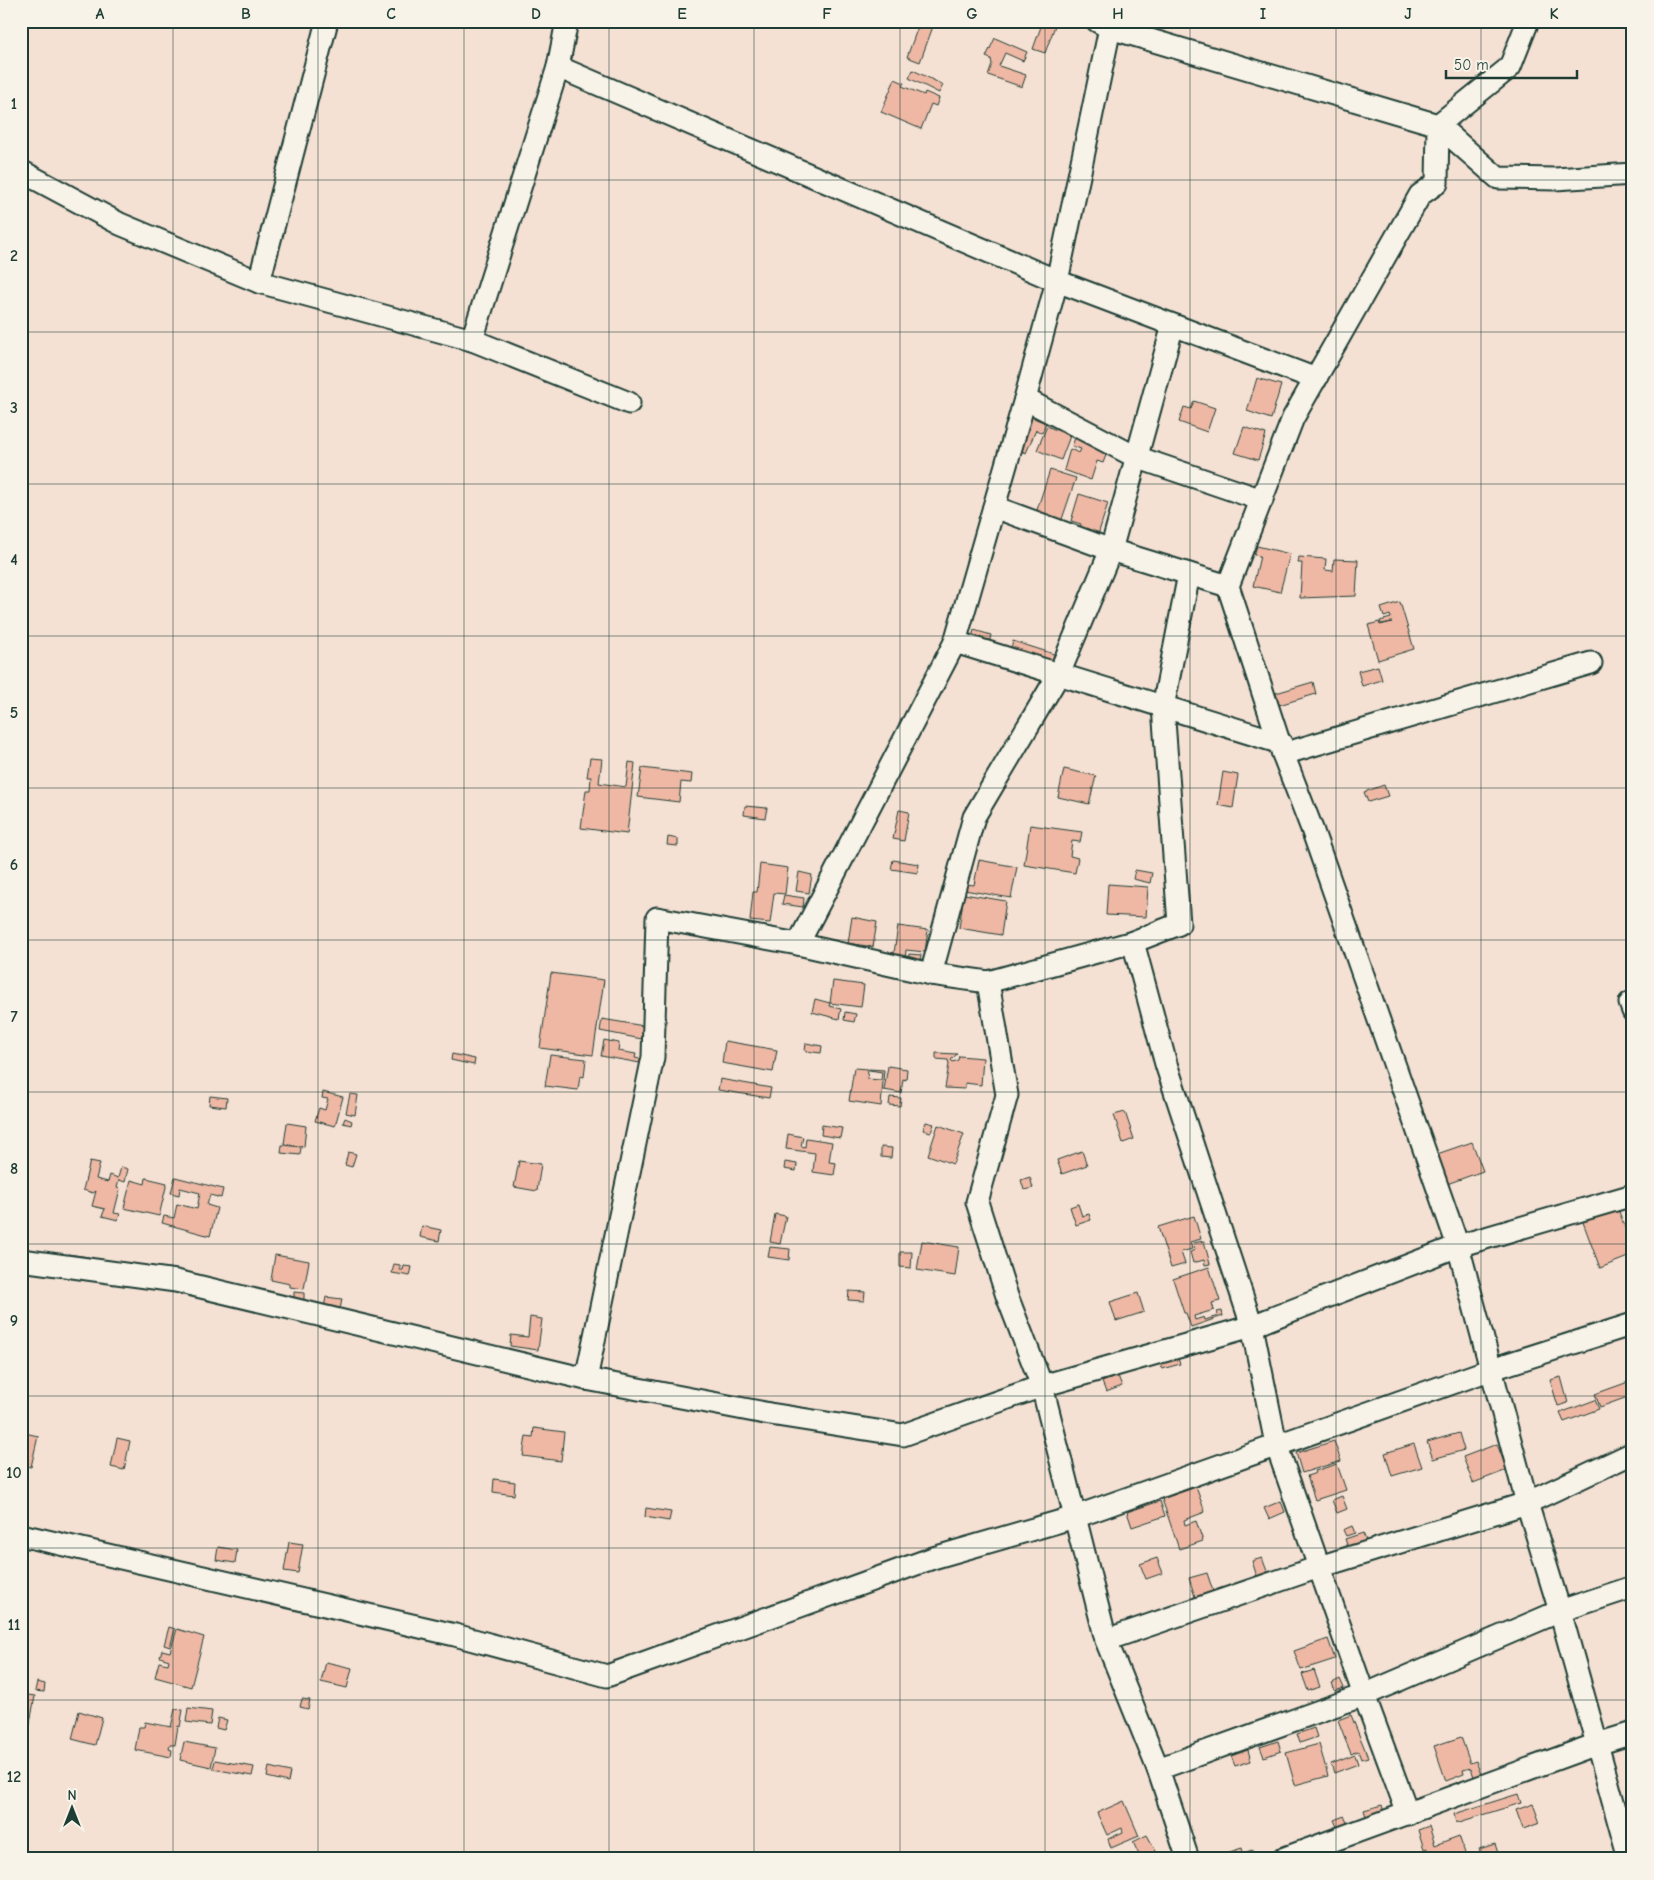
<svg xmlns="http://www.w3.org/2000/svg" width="1654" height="1880" font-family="'Comic Neue',sans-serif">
  <rect width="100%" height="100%" fill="#f5e1d4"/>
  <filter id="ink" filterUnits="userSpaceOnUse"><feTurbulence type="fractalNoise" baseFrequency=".02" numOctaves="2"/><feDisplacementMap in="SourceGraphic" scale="10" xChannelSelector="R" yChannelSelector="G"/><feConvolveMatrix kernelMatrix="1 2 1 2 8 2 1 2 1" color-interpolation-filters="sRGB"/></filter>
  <g filter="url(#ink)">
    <g fill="#efb8a4" stroke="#1f3d34">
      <path d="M920,21H935L920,62L907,57Z"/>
      <path d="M1043,21L1056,23L1045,53L1033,49Z"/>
      <path d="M995,38L1027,52L1023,61L1005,53L999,66L1026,75L1022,87L988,75L992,64L991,59L986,57Z"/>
      <path d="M913,70L943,85L939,93L909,78Z"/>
      <path d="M895,79L904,83L902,86L924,95L925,92L939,98L936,106L931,104L921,129L881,112Z"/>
      <path d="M1257,378L1281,385L1271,419L1247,411Z"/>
      <path d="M1194,401L1215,408L1207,432L1179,422L1184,407L1191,409Z"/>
      <path d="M1026,415L1046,423L1042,433L1036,430L1026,453L1016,448Z"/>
      <path d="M1047,426L1070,436L1061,460L1037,450Z"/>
      <path d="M1244,427L1266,434L1258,460L1235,453Z"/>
      <path d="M1075,438L1108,450L1103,463L1097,461L1091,480L1064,470L1070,449L1079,453L1081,449L1072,446Z"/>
      <path d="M1050,470L1076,478L1060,525L1035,516Z"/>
      <path d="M1079,494L1108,503L1097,538L1079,532L1081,524L1071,521Z"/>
      <path d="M1257,546L1290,554L1280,592L1253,586L1260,556L1254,555Z"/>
      <path d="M1299,557L1326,559L1325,570L1333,571L1334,559L1358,560L1356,596L1300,598L1302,563H1298Z"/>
      <path d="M1400,602L1414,649L1378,660L1368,625L1379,622L1380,625L1392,622L1381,624L1380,621L1391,618L1390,615L1384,617L1381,608Z"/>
      <path d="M974,630L991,635L989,643L972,638Z"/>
      <path d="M1013,641L1054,654L1051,665L1010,652Z"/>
      <path d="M1378,666L1382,680L1362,686L1358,671Z"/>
      <path d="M1313,682L1316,694L1279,705L1276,693Z"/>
      <path d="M590,758L602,759L599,783L626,787L629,762L635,763L627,834L581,828L586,790H590L591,777H587Z"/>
      <path d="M642,768L692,774L691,783L681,782L679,802L638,797Z"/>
      <path d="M1064,769L1096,776L1089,804L1058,797Z"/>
      <path d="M1223,772L1238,775L1233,808L1218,805Z"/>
      <path d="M1384,785L1388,796L1368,802L1364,792Z"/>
      <path d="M745,806L767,808L765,818L744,815Z"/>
      <path d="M899,810L909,812L904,841L893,839Z"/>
      <path d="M1030,825L1082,832L1080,842L1072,841L1070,856L1078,858L1075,873L1024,865Z"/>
      <path d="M668,837L678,839V846L667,845Z"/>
      <path d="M893,860L919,864L918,873L891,869Z"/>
      <path d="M979,860L1017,867L1011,898L964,890L966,884L974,885Z"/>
      <path d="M760,864L788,868L785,894L774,893L770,923L750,921L753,892H757Z"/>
      <path d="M1135,870L1152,873L1150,883L1133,879Z"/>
      <path d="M799,872L812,875L809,893L796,891Z"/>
      <path d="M1108,884L1148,887L1146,917L1106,915Z"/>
      <path d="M964,894L1006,901L1001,935L959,928Z"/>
      <path d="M784,895L804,898L803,907L782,904Z"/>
      <path d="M852,917L877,922L873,947L848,943Z"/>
      <path d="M898,926L928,930L925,952L906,950L905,961L888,959V952L894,953Z"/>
      <path d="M909,954L921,955L920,964L908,963Z"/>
      <path d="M551,973L604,980L593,1055L540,1048Z"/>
      <path d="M833,981L864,985L861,1007L830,1003Z"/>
      <path d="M815,999L830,1003L829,1006L841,1009L839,1019L812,1012Z"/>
      <path d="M845,1012L856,1014L854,1022L844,1020Z"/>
      <path d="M602,1019L650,1027L647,1040L600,1031Z"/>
      <path d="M604,1040L619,1043L618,1051L636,1054L635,1058L640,1059V1063L601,1056Z"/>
      <path d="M725,1041L777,1050L773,1072L722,1063Z"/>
      <path d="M806,1043L822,1046L821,1053L805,1051Z"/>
      <path d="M936,1053L957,1054L951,1060L953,1062L958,1060L959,1056L983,1058L981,1085L965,1083V1089L945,1088L949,1064L948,1060L936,1059Z"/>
      <path d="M452,1054L475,1059L474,1065L451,1060Z"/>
      <path d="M550,1055L586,1059L584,1077L580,1076L578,1090L545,1086Z"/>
      <path d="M888,1066L907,1069L906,1080L903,1079L901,1093L884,1090Z"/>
      <path d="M854,1068L868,1069L867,1079L881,1080L882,1072L869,1070V1069L884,1070L881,1106L849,1101Z"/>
      <path d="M720,1079L771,1088L769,1098L718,1090Z"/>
      <path d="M323,1092L343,1097L335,1126L315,1121L319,1108L325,1110L328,1099L322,1098Z"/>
      <path d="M350,1094L358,1095L355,1115L346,1113Z"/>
      <path d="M210,1096L227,1098L226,1107L209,1105Z"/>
      <path d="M890,1097L901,1098L900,1106L889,1105Z"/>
      <path d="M1125,1112L1134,1139L1123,1143L1114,1115Z"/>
      <path d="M345,1118L352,1121L351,1125L343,1123Z"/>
      <path d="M926,1122L934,1124L931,1132L923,1130Z"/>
      <path d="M287,1123L306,1126L304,1147L284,1144Z"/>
      <path d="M822,1125L842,1128L840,1138L821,1135Z"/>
      <path d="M938,1125L964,1134L953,1164L928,1155Z"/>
      <path d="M788,1134L803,1137L801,1146L805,1147L806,1138L832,1142L829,1162L836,1163L834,1175L813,1172L815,1153L786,1149Z"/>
      <path d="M1472,1142L1483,1171L1447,1184L1437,1154Z"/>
      <path d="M282,1145L301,1147L300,1155L281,1153Z"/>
      <path d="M881,1147L892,1148L891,1158L881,1157Z"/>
      <path d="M1082,1151L1087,1165L1062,1174L1057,1160Z"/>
      <path d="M348,1152L356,1154L352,1167L345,1165Z"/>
      <path d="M90,1161L100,1163L96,1179L108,1182L110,1175L118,1178L121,1167L128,1169L125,1182L119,1180L117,1188L120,1189L114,1213L120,1214L118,1220L102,1216L105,1209L92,1206L96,1191L93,1193L83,1190Z"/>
      <path d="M519,1161L541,1164L537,1191L514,1187Z"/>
      <path d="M785,1162L797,1164L796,1171L784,1169Z"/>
      <path d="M175,1177L223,1189L221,1198L210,1195L207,1205L217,1208L210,1236L162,1223L164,1216L174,1218L177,1204L197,1209L200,1193L180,1188L179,1195L171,1193Z"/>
      <path d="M1030,1177L1033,1188L1024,1190L1021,1180Z"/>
      <path d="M146,1178L167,1183L159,1216L124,1208L131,1180L145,1184Z"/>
      <path d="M1078,1204L1082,1216L1089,1214L1091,1220L1076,1225L1070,1207Z"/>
      <path d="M1618,1209L1633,1249V1255L1600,1268L1583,1222Z"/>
      <path d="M775,1214L786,1216L780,1244L770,1242Z"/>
      <path d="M1194,1216L1201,1239L1190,1242L1192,1249L1181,1252L1185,1264L1171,1268L1158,1227Z"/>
      <path d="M422,1226L441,1230L439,1241L420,1237Z"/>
      <path d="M922,1241L959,1247L955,1276L917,1270Z"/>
      <path d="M1204,1241L1210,1264L1205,1265L1204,1260L1193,1263L1190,1252L1195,1250L1193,1243Z"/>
      <path d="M770,1247L790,1249L789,1260L768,1257Z"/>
      <path d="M900,1252H912L911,1268L900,1267Z"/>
      <path d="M68,1254L89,1257L87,1267L67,1265Z"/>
      <path d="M275,1255L309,1261L304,1289L290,1287V1284L271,1280Z"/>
      <path d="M394,1264L400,1265V1270H403L404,1266L412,1267L410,1276L392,1273Z"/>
      <path d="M1209,1267L1220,1301L1212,1303L1214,1310L1194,1316L1195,1320L1204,1317L1205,1320L1218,1316L1217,1312L1222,1311L1223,1316L1191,1327L1186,1313H1184L1173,1279Z"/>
      <path d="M849,1291L865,1292L864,1301L848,1300Z"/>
      <path d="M294,1292L304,1293V1301L294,1300Z"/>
      <path d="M1138,1293L1144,1312L1116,1321L1110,1302Z"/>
      <path d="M326,1297L342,1299L339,1315L323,1313Z"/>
      <path d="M530,1317L542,1319L538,1350L510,1346L511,1335L528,1337Z"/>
      <path d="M1177,1356L1180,1364L1162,1369L1160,1362Z"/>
      <path d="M1118,1376L1122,1386L1106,1392L1102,1382Z"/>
      <path d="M1561,1377L1568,1403L1558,1406L1550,1380Z"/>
      <path d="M1631,1381L1633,1395L1600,1407L1595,1394Z"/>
      <path d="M1595,1400L1599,1409L1564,1422L1560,1413Z"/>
      <path d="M534,1428L564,1432L561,1461L523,1456L526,1436L533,1437Z"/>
      <path d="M25,1433L38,1436L31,1467L21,1465V1437L25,1438Z"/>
      <path d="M1459,1433L1464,1450L1433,1459L1427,1442Z"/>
      <path d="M117,1438L130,1441L124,1470L111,1467Z"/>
      <path d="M1334,1441L1341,1461L1302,1473L1296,1453Z"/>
      <path d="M1414,1444L1422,1467L1392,1476L1385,1453Z"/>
      <path d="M1497,1444L1507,1470L1473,1483L1463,1457Z"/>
      <path d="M1337,1464L1346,1490L1315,1500L1307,1476L1316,1473L1315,1471Z"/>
      <path d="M494,1479L515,1482L514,1495L493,1492Z"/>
      <path d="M1196,1487L1205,1512L1184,1520L1185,1525L1196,1521L1203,1541L1179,1549L1162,1499Z"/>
      <path d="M1342,1496L1347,1509L1337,1513L1332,1500Z"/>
      <path d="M1160,1501L1165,1516L1132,1527L1127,1512Z"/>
      <path d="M1281,1501L1285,1512L1269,1519L1264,1508Z"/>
      <path d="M646,1508L671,1512L669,1521L645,1517Z"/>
      <path d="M1352,1526L1355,1533L1346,1536L1343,1530Z"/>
      <path d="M1363,1533L1367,1543L1349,1550L1345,1539Z"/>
      <path d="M289,1542L303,1544L298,1573L284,1571Z"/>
      <path d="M218,1547L237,1550L235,1563L216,1560Z"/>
      <path d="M1157,1558L1163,1573L1146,1579L1140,1564Z"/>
      <path d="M1262,1558L1269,1576L1258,1580L1252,1561Z"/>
      <path d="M1207,1573L1213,1591L1195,1597L1189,1578Z"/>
      <path d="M169,1627L175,1629L170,1647L164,1645Z"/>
      <path d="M177,1629L204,1637L191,1687L155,1677L159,1662L168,1664L169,1660L160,1657L162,1650L170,1652Z"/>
      <path d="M1328,1639L1335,1659L1301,1670L1294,1651Z"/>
      <path d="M326,1662L352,1668L347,1688L321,1682Z"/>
      <path d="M1314,1670L1320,1687L1308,1691L1302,1674Z"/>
      <path d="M1340,1679L1344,1688L1335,1691L1332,1683Z"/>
      <path d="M37,1682L45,1684L44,1692L35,1691Z"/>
      <path d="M21,1694L35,1696L29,1729L21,1727Z"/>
      <path d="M302,1699L310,1700L308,1709L300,1707Z"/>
      <path d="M188,1708L212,1711L210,1725L186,1722Z"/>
      <path d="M175,1709L183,1710L180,1727L178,1726L175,1745H170L169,1749L172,1750L171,1757L135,1750L139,1727H144L145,1722L171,1727Z"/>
      <path d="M79,1711L102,1718L95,1745L72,1739Z"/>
      <path d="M1351,1715L1368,1757L1361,1759L1358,1751L1351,1754L1338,1720Z"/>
      <path d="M218,1718L227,1720L224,1730L216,1728Z"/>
      <path d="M1314,1728L1317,1737L1300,1743L1297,1734Z"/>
      <path d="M1461,1737L1470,1763L1476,1761L1482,1777L1475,1780L1471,1768L1463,1770L1464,1774L1446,1781L1434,1746Z"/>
      <path d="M1278,1741L1281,1751L1264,1757L1260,1747Z"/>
      <path d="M184,1742L215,1748L211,1767L180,1760Z"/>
      <path d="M1319,1744L1328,1776L1295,1785L1286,1753Z"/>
      <path d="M1248,1750L1251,1761L1235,1766L1231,1756Z"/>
      <path d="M1355,1755L1358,1764L1334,1773L1331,1764Z"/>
      <path d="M215,1760L254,1767L252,1776L213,1769Z"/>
      <path d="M269,1767L290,1772L288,1782L267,1777Z"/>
      <path d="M1518,1794L1521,1803L1456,1823L1454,1814Z"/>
      <path d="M1124,1801L1139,1836L1111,1848L1108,1839L1123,1832L1122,1828L1107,1835L1097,1813Z"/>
      <path d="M1533,1804L1540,1823L1523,1829L1516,1810Z"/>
      <path d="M1382,1805L1385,1816L1367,1820L1364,1810Z"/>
      <path d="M1344,1816L1349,1827L1339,1831L1334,1820Z"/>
      <path d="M1429,1826L1435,1845L1459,1836L1467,1859H1430L1427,1848L1424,1849L1418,1830Z"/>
      <path d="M1147,1835L1157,1853L1141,1859L1133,1842Z"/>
      <path d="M1495,1844L1499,1856L1483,1859L1479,1849Z"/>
      <path d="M1242,1848L1243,1853L1252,1850L1254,1858L1221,1859L1220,1855Z"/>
    </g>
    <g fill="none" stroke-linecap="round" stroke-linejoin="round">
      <defs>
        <g id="minor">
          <path d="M1097,21L1110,28L1438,125L1498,178L1555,179L1633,174"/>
          <path d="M1528,21L1510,67L1438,125L1437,183L1420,195L1293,418L1228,586L1283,754L1312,829L1458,1246L1527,1503L1560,1611L1629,1859"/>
          <path d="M558,67L1057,281L1316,379"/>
          <path d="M21,171L120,224L259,282L472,340L629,403"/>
          <path d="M259,282L327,21"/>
          <path d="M472,340L558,67L567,21"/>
          <path d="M1025,399L1136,457L1262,500"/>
          <path d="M994,507L1111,550L1228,586"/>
          <path d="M1189,574L1163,707L1179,924L1133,942L1166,1064L1252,1326L1276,1444L1364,1695L1408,1814"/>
          <path d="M955,642L1281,743"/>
          <path d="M1283,754L1591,663"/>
          <path d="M798,944L955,642L1025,399L1057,281L1110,28"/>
          <path d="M931,974L974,817L1059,674L1111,550L1173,325"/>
          <path d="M988,982L1007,1095L977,1202L1007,1296L1042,1386L1106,1640L1158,1769L1188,1859"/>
          <path d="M1630,1003L1633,1011"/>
          <path d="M21,1260L176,1281L586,1379L770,1414L903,1435L1042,1386L1252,1326L1458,1246L1633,1195"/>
          <path d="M586,1379L653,1057L657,918L798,944L931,974L988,982L1133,942"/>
          <path d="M21,1535L455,1635L607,1676L933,1558L1075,1517L1492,1369L1633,1324"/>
          <path d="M1106,1640L1319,1567L1527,1503L1633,1453"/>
          <path d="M1158,1769L1364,1695L1560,1611L1633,1587"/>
          <path d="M1282,1859L1597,1744L1633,1733"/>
        </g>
      </defs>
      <use href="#minor" stroke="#1f3d34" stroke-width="25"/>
      <use href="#minor" stroke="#f7f3e8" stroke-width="21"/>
    </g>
  </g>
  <path fill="none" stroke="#1f3d34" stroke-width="1" stroke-opacity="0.55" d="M173,21V1859M318,21V1859M464,21V1859M609,21V1859M754,21V1859M900,21V1859M1045,21V1859M1190,21V1859M1336,21V1859M1481,21V1859M21,180H1633M21,332H1633M21,484H1633M21,636H1633M21,788H1633M21,940H1633M21,1092H1633M21,1244H1633M21,1396H1633M21,1548H1633M21,1700H1633"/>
  <rect width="1654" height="1880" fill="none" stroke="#f7f3e8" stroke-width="55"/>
  <g transform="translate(72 1808)" stroke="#f7f3e8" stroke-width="4" paint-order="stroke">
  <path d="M0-4L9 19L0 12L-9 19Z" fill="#1f3d34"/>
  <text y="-8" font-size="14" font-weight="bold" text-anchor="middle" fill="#1f3d34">N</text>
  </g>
  <path d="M1446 70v8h131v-8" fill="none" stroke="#1f3d34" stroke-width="2.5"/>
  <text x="1454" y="70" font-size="15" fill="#1f3d34" stroke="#f7f3e8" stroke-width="4" paint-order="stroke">50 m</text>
  <rect x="28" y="28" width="1598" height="1824" fill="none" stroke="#1f3d34" stroke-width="2"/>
  <g font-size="16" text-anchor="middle" font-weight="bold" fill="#1f3d34">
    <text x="100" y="19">A</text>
    <text x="246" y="19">B</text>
    <text x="391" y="19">C</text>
    <text x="536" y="19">D</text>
    <text x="682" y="19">E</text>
    <text x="827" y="19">F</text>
    <text x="972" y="19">G</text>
    <text x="1118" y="19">H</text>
    <text x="1263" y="19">I</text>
    <text x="1408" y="19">J</text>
    <text x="1554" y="19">K</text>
    <text x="14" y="109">1</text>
    <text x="14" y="261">2</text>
    <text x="14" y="413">3</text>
    <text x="14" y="565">4</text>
    <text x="14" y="718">5</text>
    <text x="14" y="870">6</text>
    <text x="14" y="1022">7</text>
    <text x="14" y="1174">8</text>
    <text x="14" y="1326">9</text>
    <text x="14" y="1478">10</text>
    <text x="14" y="1630">11</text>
    <text x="14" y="1782">12</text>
  </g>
</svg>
